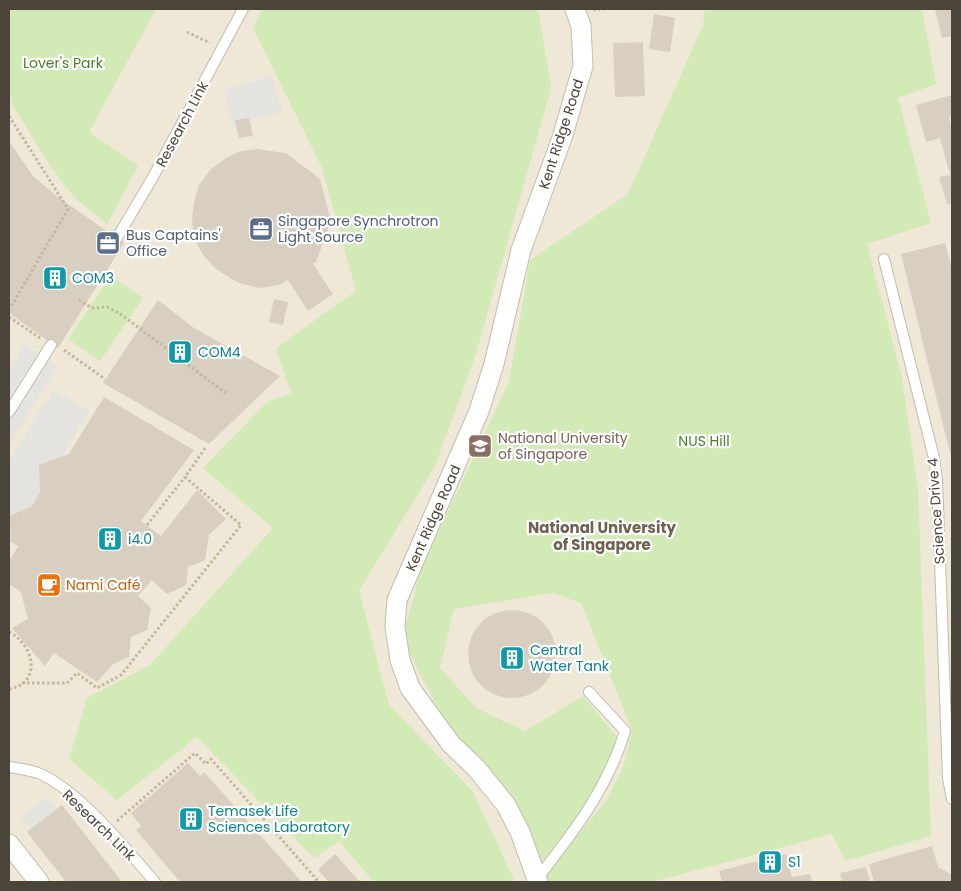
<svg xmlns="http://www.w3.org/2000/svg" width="961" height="891" font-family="Poppins,sans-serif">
  <rect width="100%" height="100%" fill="#f6f3ec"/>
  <rect fill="#efe8d6" x="9" y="9" width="943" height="873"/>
  <g fill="#d2eab5" fill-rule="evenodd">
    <path d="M9,9H156L89,132L138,166L107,224L74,197L49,164L13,106L9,90Z"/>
    <path d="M262,9H538L551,88L476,354L435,466L359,591L389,705L473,792L515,882H374L339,841L314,858L197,737L117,800L69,759L87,698L150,665L273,528L203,468L267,402L291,393L276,348L356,291L322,168L253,28Z"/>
    <path d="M705,9H922L936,84L898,98L931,223L867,244L902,378L918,489L931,836L845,861L832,834L652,882H540L522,822L455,741L402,639L421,569L509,382L530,260L628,194L703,25ZM553,593L581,603L632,730L624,765L606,801L540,881L539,866L593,796L617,737L583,696L525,731L476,708L440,668L454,609Z"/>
    <path d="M111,276L143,298L100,361L68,339Z"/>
  </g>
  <g fill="#e5e3e0">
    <path d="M272,76L283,111L234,127L224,90Z"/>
    <path d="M24,344L58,366L9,445V369Z"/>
    <path d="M53,390L89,411L9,549V461Z"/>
    <path d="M47,797L115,882H73L21,817Z"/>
  </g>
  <g fill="#d8cfc1">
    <path d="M941,9H952V36L942,38L935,10Z"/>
    <path d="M654,14L675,18L670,52L649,49Z"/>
    <path d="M643,42L645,96L615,97L613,43Z"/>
    <path d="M952,95V116L949,117L952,130V203L947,204L939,177L950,175L940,138L926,142L916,105Z"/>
    <path d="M249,118L253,136L239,138L235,120Z"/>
    <path d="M9,141L33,176L58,197L124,243L58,348L9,313Z"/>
    <path d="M257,149L286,153L320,179L331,221L316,262L313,264L333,294L308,311L288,280L279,285L259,288L239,283L217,270L203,255L194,238L192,218L194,202L199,185L211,169L226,158L241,151Z"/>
    <path d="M945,243L952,269V453H950L901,254Z"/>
    <path d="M274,299L288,302L283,325L269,322Z"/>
    <path d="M158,300L194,328L280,376L209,444L103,383Z"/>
    <path d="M104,397L194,450L141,521L161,536L197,490L226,519L209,535L205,560L188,567L186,585L167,594L152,580L138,596L151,608L147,630L131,637L129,657L113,664L97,682L54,653L45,666L12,628L28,619L21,592L9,584V562L18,546L11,542L10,516L32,506L40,492L39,465L69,454Z"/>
    <circle cx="512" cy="654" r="44"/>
    <path d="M188,763L200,776L204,772L302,882H180L136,830L141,826L131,813Z"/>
    <path d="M62,805L122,882H66L27,832Z"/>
    <path d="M932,846L938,867L952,875V882H874L869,864Z"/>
    <path d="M335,854L360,882H329L318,870Z"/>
    <path d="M786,854L792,877L810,874L812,882H722L719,871Z"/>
    <path d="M866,867L870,882H838L842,880L840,873Z"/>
  </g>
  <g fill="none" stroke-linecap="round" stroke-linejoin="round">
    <defs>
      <g id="service">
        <path d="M117,238L153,177L243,9"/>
        <path d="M884,259L934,458L937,479L948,778L952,799"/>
        <path d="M9,412L51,345"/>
        <path d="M9,767C20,769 33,770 43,775C85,797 124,847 155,882"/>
        <path d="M537,879C574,831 607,790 625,731L589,692"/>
      </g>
      <g id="minor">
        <path d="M9,844L39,882"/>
        <path d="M538,882L520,832L506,805L477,769L451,744L410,688L400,660L395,627L397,600L479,411L494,364L521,250L562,138L583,66L581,26L575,9"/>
      </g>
    </defs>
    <use href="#service" stroke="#c2bbae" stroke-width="12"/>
    <use href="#minor" stroke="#c2bbae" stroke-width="21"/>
    <g stroke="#c4b79f" stroke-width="3" stroke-dasharray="2.5 2.5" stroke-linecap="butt">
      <path d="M593,10L605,9"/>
      <path d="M187,32L210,43"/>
      <path d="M9,116L68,209L9,310"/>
      <path d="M79,300L92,308L107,307L119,313L227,394"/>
      <path d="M9,317L40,338"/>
      <path d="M64,350L105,379"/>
      <path d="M147,525L185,477"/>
      <path d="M9,632C35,645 42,684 9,689"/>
      <path d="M22,683H67L77,673L97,688L121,675L241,525L185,477L206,447"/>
      <path d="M117,821L195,753L206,764L211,759L319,882"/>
    </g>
    <use href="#service" stroke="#fff" stroke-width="10"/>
    <use href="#minor" stroke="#fff" stroke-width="19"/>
  </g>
  <defs>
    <symbol id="office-square" viewBox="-11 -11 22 22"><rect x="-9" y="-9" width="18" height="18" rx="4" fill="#5c6f8a" stroke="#fff"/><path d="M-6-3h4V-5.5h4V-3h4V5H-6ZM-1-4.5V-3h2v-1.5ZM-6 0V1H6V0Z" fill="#fff"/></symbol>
    <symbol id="building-square" viewBox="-11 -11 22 22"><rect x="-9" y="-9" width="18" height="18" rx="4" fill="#0f9aa8" stroke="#fff"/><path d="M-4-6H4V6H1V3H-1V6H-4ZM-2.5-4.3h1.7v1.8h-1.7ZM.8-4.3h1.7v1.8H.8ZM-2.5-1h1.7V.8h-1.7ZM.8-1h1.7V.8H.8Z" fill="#fff"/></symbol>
    <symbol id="university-square" viewBox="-11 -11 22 22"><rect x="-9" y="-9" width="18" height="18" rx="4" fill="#8d6e63" stroke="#fff"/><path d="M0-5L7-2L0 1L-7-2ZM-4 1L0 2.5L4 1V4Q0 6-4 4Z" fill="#fff"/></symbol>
    <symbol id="cafe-square" viewBox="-11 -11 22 22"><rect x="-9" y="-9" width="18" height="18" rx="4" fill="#e8710a" stroke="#fff"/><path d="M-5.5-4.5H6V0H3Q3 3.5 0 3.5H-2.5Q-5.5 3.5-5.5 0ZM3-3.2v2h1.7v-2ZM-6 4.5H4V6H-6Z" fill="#fff"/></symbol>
  </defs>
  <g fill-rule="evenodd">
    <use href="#office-square" x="247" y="215" width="28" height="28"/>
    <use href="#office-square" x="94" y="229" width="28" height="28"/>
    <use href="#building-square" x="41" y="264" width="28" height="28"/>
    <use href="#building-square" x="166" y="338" width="28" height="28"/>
    <use href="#university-square" x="466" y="432" width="28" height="28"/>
    <use href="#building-square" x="96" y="525" width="28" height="28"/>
    <use href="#cafe-square" x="35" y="571" width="28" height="28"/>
    <use href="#building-square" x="498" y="644" width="28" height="28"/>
    <use href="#building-square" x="177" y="805" width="28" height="28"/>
    <use href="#building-square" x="756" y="848" width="28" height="28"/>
  </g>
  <g text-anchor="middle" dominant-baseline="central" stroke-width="4.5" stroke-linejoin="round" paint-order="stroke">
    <g font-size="14" fill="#4a7f2a" stroke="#fff">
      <text x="63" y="63">Lover's Park</text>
      <text x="704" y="441">NUS Hill</text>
    </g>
    <g font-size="14" fill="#4b4439" stroke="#fff">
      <text transform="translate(182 124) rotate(-62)">Research Link</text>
      <text transform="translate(561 134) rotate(-72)">Kent Ridge Road</text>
      <text transform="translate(936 511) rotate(-94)">Science Drive 4</text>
      <text transform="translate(433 518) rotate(-66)">Kent Ridge Road</text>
      <text transform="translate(99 825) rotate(44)">Research Link</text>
    </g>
    <g font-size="14" fill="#4e5e75" stroke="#fff" text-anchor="start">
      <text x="278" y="221">Singapore Synchrotron<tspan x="278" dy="16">Light Source</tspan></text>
      <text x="126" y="235">Bus Captains'<tspan x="126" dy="16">Office</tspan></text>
    </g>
    <g font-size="14" fill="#0d838f" stroke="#fff" text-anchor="start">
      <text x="72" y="278">COM3</text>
      <text x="198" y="352">COM4</text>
      <text x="128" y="539">i4.0</text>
      <text x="530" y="650">Central<tspan x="530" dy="16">Water Tank</tspan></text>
      <text x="208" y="811">Temasek Life<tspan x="208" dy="16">Sciences Laboratory</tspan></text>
      <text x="788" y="862">S1</text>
    </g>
    <g font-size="14" fill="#785e54" stroke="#fff" text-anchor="start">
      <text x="498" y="438">National University<tspan x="498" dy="16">of Singapore</tspan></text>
    </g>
    <g font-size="14" fill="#c56008" stroke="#fff" text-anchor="start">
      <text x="66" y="585">Nami Café</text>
    </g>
    <g font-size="15" font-weight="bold" fill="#6e6250" stroke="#fff">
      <text x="602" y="527">National University<tspan x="602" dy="17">of Singapore</tspan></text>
    </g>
  </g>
  <rect width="961" height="891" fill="none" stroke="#4b4439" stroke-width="20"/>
</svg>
